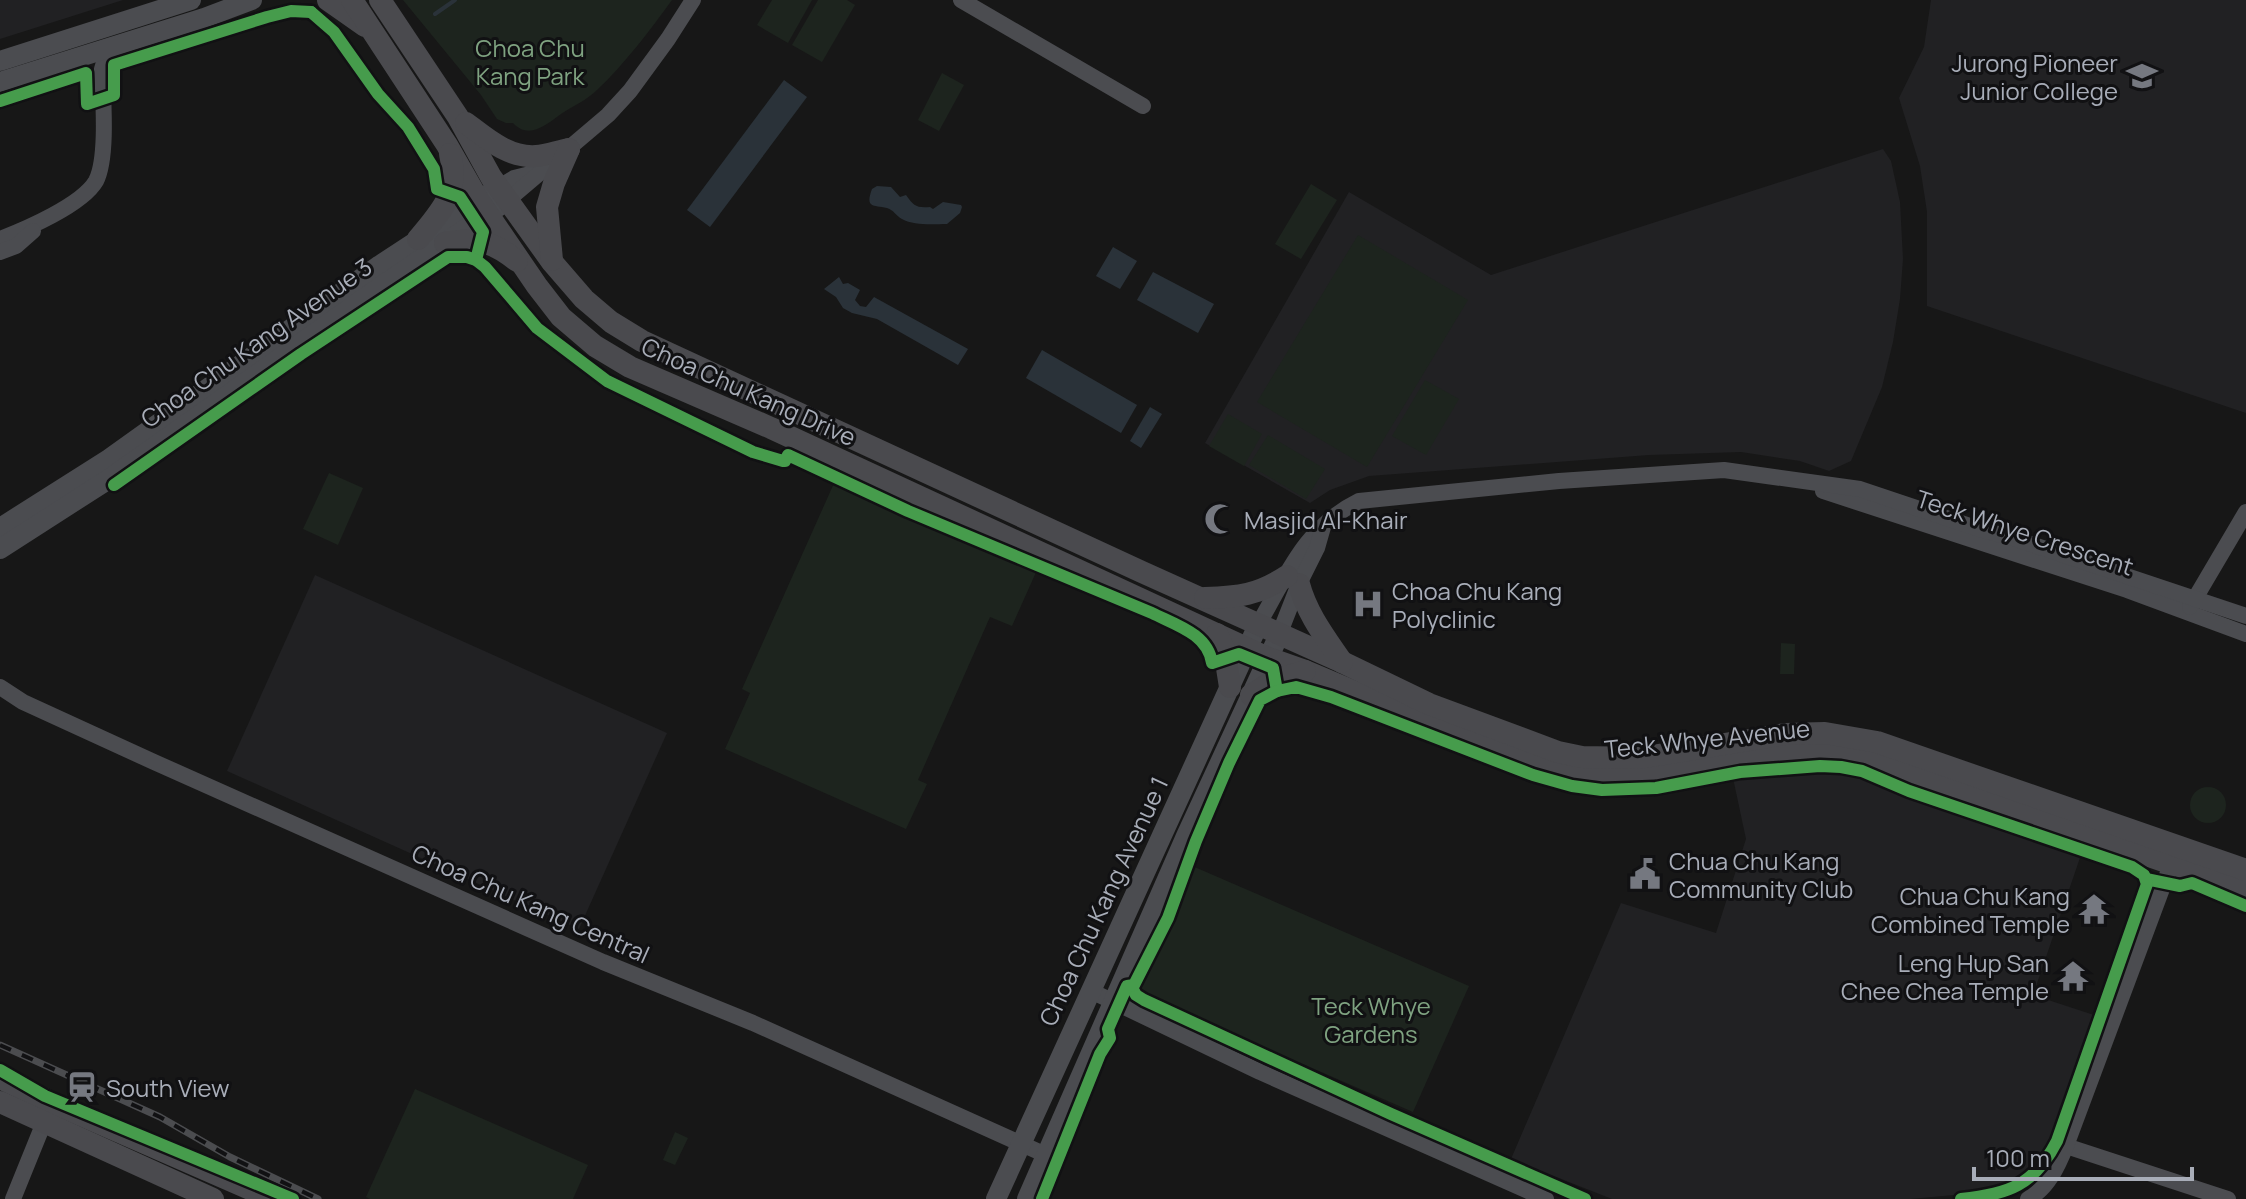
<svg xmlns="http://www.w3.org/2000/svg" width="2246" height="1199" font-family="Manrope,sans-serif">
  <rect width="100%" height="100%" fill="#171717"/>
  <g fill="#212123">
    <path d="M0,0H123L0,39Z"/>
    <path d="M1931,0H2246V413L1927,306V212L1920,166L1899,98L1924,47Z"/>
    <path d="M1883,149L1891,161L1900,202L1903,259L1900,299L1893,342L1882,387L1851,461L1829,471L1800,461L1741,452L1649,455L1369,476L1330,490L1310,503L1205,443L1349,192L1491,275Z"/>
    <path d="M315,575L667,733L579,929L227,771Z"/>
    <path d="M1804,768L1856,774L2084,846L2033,995L2100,1017L2055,1142L2036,1169L2013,1184L1987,1192L1910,1199H1612L1511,1159L1621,903L1716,933L1746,839L1733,778Z"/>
  </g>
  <g fill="#1d241e">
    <path d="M403,0H672C651,29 623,66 597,90C587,100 573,106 561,114C546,125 529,140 513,123H506L497,119L481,95Z"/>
    <path d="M772,0H812L788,43L757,25Z"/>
    <path d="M818,0H847L855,5L822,62L792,45Z"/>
    <path d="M942,73L964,85L939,131L918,120Z"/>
    <path d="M1311,184L1337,200L1301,259L1275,244Z"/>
    <path d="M1358,235L1468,300L1367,467L1257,402Z"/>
    <path d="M1425,380L1459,399L1426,455L1392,436Z"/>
    <path d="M1228,414L1262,434L1244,466L1209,446Z"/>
    <path d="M1268,435L1325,469L1306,499L1249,465Z"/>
    <path d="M329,473L363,488L338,545L303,529Z"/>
    <path d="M835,481L1037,570L1012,626L990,617L918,780L927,784L906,829L725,749L750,693L742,689Z"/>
    <path d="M1781,643L1795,644L1794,674H1780Z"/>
    <circle cx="2208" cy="805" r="18"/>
    <path d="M1190,865L1469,986L1413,1112L1135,991Z"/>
    <path d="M415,1089L588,1165L573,1199H370L366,1197Z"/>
    <path d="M675,1132L688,1138L675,1165L663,1160Z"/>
  </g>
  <g fill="#2a3239">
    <path d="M784,80L807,97L710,227L687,210Z"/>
    <path d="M877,186L891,187L900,197L906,195C914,206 916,208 930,207L933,209L943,202L961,205L962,207L960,213L947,224C934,224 914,226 902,219C896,216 894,210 887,208C873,205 865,208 872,189Z"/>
    <path d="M1113,247L1137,261L1120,289L1096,276Z"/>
    <path d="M1153,272L1214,304L1198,333L1137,300Z"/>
    <path d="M839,277L843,284L848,283L860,290L855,300L860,306L866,307L874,297L968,349L958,365L877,319L852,313L843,308L836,297L824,289Z"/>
    <path d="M1042,350L1137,405L1121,433L1026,378Z"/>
    <path d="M1150,407L1162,414L1141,448L1130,441Z"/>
  </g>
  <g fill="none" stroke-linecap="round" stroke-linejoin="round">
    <path stroke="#2a3239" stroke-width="4" d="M435,14L455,0"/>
    <g stroke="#4b4c50" stroke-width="16">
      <path d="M961,0L1143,106"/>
      <path d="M499,187L514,178L538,172"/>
      <path d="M508,200L608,115L630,91L668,39L693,0"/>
      <path d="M0,239C26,229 82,205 96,181C108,158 103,97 102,69L105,59L113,46"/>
      <path d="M0,252L16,246L33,231"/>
      <path d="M1823,491L2127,590L2246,634"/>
      <path d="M2190,607L2246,512"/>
      <path d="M1258,625C1287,575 1304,528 1359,501L1559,481L1724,470L1860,489L1979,529L2013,538L2246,616"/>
      <path d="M1279,635L1299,584L1317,548L1323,527"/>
      <path d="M0,687L23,702L154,762L603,962L753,1023L1046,1155"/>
      <path d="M1091,991L1260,1072L1546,1199"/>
      <path d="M2066,1146L2228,1199"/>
      <path d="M13,1199L47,1115"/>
      <path d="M2028,1199C2048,1188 2058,1166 2066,1146L2175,854"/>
    </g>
    <g stroke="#4b4c50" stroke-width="20">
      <path d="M0,61L191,0"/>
      <path d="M0,82L204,18L252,0"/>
      <path d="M0,528L109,459L380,265L499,187"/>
      <path d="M0,549L109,479L383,285L508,200"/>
      <path d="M996,1199L1258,625"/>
      <path d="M1027,1199L1186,836L1279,635"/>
    </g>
    <g stroke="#4a4a4e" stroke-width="22">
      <path d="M328,0L365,26"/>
      <path d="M352,0L447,145L479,201L537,286L561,317L595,346L630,367L771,428L1268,658L1305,671L1447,731L1553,768L1579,774L1606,778L1643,775L1788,751H1825L1856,756L2246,889"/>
      <path d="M380,0L458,117L491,177L552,262L584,299L611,322L642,341L1142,572L1342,662L1429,704L1558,752L1582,757L1640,758L1785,734L1825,733L1877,742L2246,870"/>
      <path d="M466,123C486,138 508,158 536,156C547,155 558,151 569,149"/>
      <path d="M418,239C441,211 460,193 450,154"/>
      <path d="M445,243C476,237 492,241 517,261"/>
      <path d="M552,260L547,207L554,183L569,149"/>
      <path d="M1299,584C1307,614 1325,637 1342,662"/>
      <path d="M1205,598C1239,597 1258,595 1287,576"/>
      <path d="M1217,634L1224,649L1230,687"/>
      <path d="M1251,695L1273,681L1305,671"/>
      <path d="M0,1078L53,1103L273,1199"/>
      <path d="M0,1102L213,1199"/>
    </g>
    <defs>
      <path id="rail" d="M0,1045L160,1117L230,1157L318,1199"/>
    </defs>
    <use href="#rail" stroke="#4b4c4f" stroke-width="7"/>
    <use href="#rail" stroke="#111113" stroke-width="4" stroke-dasharray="12" stroke-linecap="butt"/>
    <defs>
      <g id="cycleway">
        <path d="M311,12L334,32L378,94L408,127L434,169L437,189L460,197L483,232L476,260"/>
        <path d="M0,101L86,73L87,104L114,95V65L267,17L291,11L311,12"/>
        <path d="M114,485L301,354L448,257H467L476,260L485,267L537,328L607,381L753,452L783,461H785L788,455L908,511L1152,613C1176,625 1208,634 1212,663L1239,654L1273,668L1277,691"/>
        <path d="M2146,879L2180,886L2192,883L2246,906"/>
        <path d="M1131,986L1136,995L1144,1000L1391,1114L1585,1199"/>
        <path d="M0,1070L45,1096L293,1199"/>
        <path d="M1042,1199L1100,1054L1110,1038L1108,1029L1127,986L1134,985L1168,918L1196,841L1229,763L1260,700L1277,691L1296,687L1331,697L1533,775L1572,786L1602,790L1656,788L1740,772L1820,766L1841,767L1862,771L1909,791L2132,867L2144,875L2147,884L2057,1141C2034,1186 2008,1194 1961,1199"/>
      </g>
    </defs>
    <use href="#cycleway" stroke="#111113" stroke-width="17"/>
    <use href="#cycleway" stroke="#469c4c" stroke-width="12"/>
  </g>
  <defs>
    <symbol id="university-bare" viewBox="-9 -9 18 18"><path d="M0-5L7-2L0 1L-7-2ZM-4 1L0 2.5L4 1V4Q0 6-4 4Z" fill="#757880" stroke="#111113" stroke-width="2.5" paint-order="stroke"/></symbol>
    <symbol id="mosque-bare" viewBox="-9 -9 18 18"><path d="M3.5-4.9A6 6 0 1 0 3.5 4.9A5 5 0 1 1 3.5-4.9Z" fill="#757880" stroke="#111113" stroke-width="2.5" paint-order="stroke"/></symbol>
    <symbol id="hospital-bare" viewBox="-9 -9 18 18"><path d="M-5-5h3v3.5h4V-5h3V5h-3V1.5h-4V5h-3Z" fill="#757880" stroke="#111113" stroke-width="2.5" paint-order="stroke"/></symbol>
    <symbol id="civic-bare" viewBox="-9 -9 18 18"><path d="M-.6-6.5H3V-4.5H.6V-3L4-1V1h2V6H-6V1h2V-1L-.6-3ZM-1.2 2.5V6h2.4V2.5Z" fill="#757880" stroke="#111113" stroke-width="2.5" paint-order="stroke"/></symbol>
    <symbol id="temple-bare" viewBox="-9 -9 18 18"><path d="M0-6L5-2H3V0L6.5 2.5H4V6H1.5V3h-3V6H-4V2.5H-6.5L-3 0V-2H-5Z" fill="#757880" stroke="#111113" stroke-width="2.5" paint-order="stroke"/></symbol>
    <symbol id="station-bare" viewBox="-9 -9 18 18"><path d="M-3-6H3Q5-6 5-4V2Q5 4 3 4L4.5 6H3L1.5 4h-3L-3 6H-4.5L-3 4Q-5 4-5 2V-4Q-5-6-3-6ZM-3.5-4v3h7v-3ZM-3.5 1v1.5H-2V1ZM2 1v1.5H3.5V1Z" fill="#757880" stroke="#111113" stroke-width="2.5" paint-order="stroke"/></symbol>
  </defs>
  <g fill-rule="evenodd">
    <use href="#university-bare" x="2120" y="54" width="44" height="44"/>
    <use href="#mosque-bare" x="1198" y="497" width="44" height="44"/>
    <use href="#hospital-bare" x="1346" y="582" width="44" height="44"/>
    <use href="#civic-bare" x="1623" y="852" width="44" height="44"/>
    <use href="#temple-bare" x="2072" y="887" width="44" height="44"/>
    <use href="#temple-bare" x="2051" y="954" width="44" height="44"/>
    <use href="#station-bare" x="60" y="1065" width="44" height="44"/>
  </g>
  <g text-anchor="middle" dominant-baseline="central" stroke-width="6" stroke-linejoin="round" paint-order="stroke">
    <g font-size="24" fill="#7fa381" stroke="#111113">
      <text x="530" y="47">Choa Chu<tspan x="530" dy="28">Kang Park</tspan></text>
      <text x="1371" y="1005">Teck Whye<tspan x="1371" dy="28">Gardens</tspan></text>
    </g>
    <g font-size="24" fill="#a8adb8" stroke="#111113" text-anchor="start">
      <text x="2118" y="62" text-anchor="end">Jurong Pioneer<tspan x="2118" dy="28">Junior College</tspan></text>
      <text x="1244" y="519">Masjid Al-Khair</text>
      <text x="1392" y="590">Choa Chu Kang<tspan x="1392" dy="28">Polyclinic</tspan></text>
      <text x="1669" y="860">Chua Chu Kang<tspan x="1669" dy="28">Community Club</tspan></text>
      <text x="2070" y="895" text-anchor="end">Chua Chu Kang<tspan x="2070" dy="28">Combined Temple</tspan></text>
      <text x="2049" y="962" text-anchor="end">Leng Hup San<tspan x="2049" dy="28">Chee Chea Temple</tspan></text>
      <text x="106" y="1087">South View</text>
    </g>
    <g font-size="24" fill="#a8adb8" stroke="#111113">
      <text transform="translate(256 342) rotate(-35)">Choa Chu Kang Avenue 3</text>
      <text transform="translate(749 391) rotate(24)">Choa Chu Kang Drive</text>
      <text transform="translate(2025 532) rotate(18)">Teck Whye Crescent</text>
      <text transform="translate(1707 738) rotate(-6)">Teck Whye Avenue</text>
      <text transform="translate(1103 901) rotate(-65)">Choa Chu Kang Avenue 1</text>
      <text transform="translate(531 903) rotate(24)">Choa Chu Kang Central</text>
    </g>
  </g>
  <path d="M1974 1167v12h218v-12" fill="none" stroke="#a8adb8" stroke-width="4"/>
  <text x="1986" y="1167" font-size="24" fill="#a8adb8" stroke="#111113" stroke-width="6" paint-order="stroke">100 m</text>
</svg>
